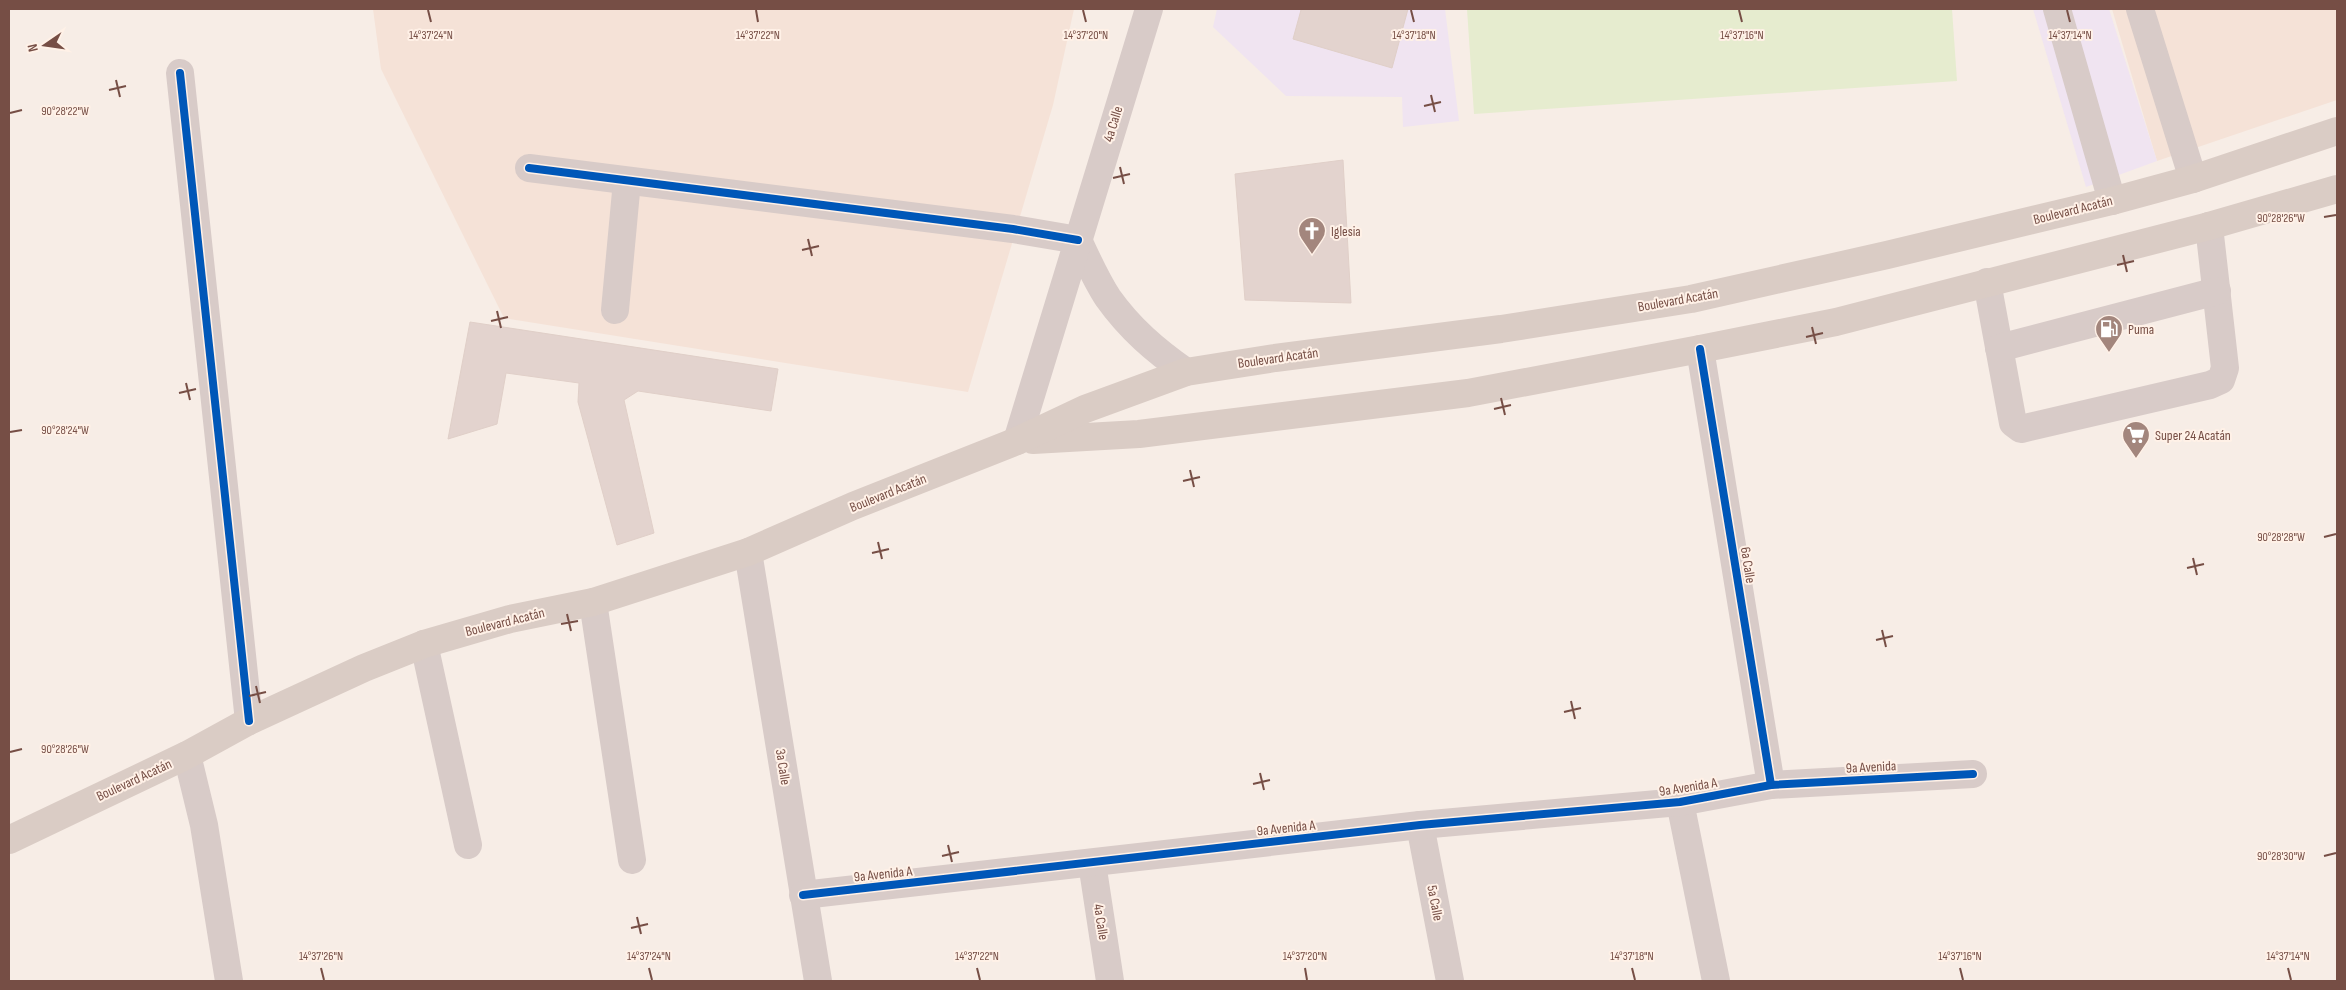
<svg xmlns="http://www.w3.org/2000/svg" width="2346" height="990" font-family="'Sofia Sans Condensed',sans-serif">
  <rect width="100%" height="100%" fill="#f7ede6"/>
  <g fill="#f5e2d7">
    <path d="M373,9H1074L1053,105L968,392L504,318L381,69Z"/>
    <path d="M2112,9H2337V100L2157,161Z"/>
  </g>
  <g fill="#f0e4f1">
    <path d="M1217,9H1445L1459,121L1403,127L1402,97L1286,96L1213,27Z"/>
    <path d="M2033,9H2109L2157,161L2086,187Z"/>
  </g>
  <path fill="#e6eccf" d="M1467,9H1952L1957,81L1474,114Z"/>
  <g fill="#e3d3ce" stroke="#e0cfc8">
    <path d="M1298,9H1408L1392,68L1293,39L1301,10Z"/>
    <path d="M1343,160L1351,303L1245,300L1235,174Z"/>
    <path d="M470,322L778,369L771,411L638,391L624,400L654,533L617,545L578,402L579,383L506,373L497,424L448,439Z"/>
  </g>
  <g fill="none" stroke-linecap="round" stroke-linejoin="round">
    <g stroke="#d8cbc8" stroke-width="28">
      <path d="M2057,9L2112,201"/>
      <path d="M2140,9L2193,179"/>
      <path d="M180,73L249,721"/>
      <path d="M529,168L1013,229L1078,240"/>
      <path d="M1078,240C1087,259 1096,280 1108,298C1130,329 1156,351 1186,372"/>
      <path d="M1987,282L2013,423L2021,429L2210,385L2221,380L2225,368L2209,226"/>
      <path d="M615,310L627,181"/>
      <path d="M1999,348L2217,291"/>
      <path d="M1700,349L1771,785"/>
      <path d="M1017,441L1149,9"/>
      <path d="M748,552L818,981"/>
      <path d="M593,602L632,860"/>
      <path d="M424,644L468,845"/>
      <path d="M187,755L204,825L229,981"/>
      <path d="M1680,802L1716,981"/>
      <path d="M1420,825L1450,981"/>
      <path d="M1092,863L1110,981"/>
      <path d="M803,895L1420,825L1680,802L1771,785L1973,774"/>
    </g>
    <g stroke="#daccc5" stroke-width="28">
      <path d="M1033,440L1139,434L1468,393L1700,349L1836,322L2209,226L2337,189"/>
      <path d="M9,840L187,755L249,721L364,668L424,644L510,619L593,602L748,552L853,506L1017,441L1085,409L1186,372L1275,358L1501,329L1691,299L1887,255L2112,201L2193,179L2337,131"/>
    </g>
    <defs>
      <g id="cycleway">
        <path d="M180,73L249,721"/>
        <path d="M529,168L1013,229L1078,240"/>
        <path d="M1700,349L1771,785"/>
        <path d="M803,895L1420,825L1680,802L1771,785L1973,774"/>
      </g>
    </defs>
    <use href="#cycleway" stroke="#fff1e7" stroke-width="11"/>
    <use href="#cycleway" stroke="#0057b8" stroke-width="8"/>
  </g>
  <path fill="none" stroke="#764e45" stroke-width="2" d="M428,10L431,22M756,10L758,22M1083,10L1086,22M1411,10L1414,22M1739,10L1742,22M2067,10L2070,22M116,80L120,97M109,90L126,86M1431,95L1435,112M1424,106L1441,102M10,113L22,110M1120,167L1124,184M1113,178L1130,174M2324,217L2336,215M808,239L812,256M802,250L819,246M2123,255L2127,272M2117,265L2134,261M497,311L501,328M491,321L508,317M1812,327L1816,344M1806,337L1823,333M186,383L190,400M179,393L196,389M1501,398L1505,415M1494,409L1511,405M10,432L22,430M1190,470L1194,487M1183,481L1200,477M2324,537L2336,534M878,542L882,559M872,553L889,549M2193,558L2197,575M2187,568L2204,564M567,614L571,631M561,624L578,621M1882,630L1886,647M1876,640L1893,636M256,686L260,703M249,696L266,692M1571,701L1575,719M1564,712L1581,708M10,752L22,749M1260,773L1264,790M1253,784L1270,780M948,845L952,862M942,856L959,852M2324,856L2336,853M637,917L641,934M631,928L648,924M321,968L324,980M649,968L652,980M977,968L980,980M1305,968L1307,980M1632,968L1635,980M1960,968L1963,980M2288,968L2291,980"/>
  <defs>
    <symbol id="church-pin" viewBox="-11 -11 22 30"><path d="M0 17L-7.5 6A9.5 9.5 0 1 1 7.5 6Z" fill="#a3867d" stroke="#fff1e7"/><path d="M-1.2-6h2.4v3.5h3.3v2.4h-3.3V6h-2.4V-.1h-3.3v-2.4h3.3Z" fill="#fff"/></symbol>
    <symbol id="fuel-pin" viewBox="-11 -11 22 30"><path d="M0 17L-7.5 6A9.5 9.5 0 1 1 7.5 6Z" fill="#a3867d" stroke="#fff1e7"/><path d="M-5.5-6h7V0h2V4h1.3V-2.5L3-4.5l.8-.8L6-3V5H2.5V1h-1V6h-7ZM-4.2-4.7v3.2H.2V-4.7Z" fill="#fff"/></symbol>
    <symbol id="supermarket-pin" viewBox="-11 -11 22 30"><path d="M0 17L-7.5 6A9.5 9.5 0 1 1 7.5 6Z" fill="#a3867d" stroke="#fff1e7"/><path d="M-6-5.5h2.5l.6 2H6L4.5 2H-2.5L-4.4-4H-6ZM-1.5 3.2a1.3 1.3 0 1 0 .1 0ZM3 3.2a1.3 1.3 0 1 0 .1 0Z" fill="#fff"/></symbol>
  </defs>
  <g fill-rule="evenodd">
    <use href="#church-pin" x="1296" y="215" width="32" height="43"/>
    <use href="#fuel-pin" x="2093" y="313" width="32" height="43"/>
    <use href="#supermarket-pin" x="2120" y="419" width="32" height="43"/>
  </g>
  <g text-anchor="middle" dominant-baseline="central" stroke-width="4" stroke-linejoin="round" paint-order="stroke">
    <g font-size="14" fill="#764e45" stroke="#fff1e7">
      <text transform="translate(1113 124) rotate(-73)">4a Calle</text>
      <text transform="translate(2073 210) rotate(-14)">Boulevard Acatán</text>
      <text transform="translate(1678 300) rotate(-10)">Boulevard Acatán</text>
      <text transform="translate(1278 358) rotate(-8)">Boulevard Acatán</text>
      <text transform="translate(888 493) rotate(-22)">Boulevard Acatán</text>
      <text transform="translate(1748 565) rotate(81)">6a Calle</text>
      <text transform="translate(505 622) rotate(-14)">Boulevard Acatán</text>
      <text transform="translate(783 767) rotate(81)">3a Calle</text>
      <text transform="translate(1871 767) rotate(-3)">9a Avenida</text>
      <text transform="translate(134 780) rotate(-25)">Boulevard Acatán</text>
      <text transform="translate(1688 787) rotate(-9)">9a Avenida A</text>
      <text transform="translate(1286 828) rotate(-6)">9a Avenida A</text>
      <text transform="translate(883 874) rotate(-6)">9a Avenida A</text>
      <text transform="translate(1435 903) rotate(79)">5a Calle</text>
      <text transform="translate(1101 922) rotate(81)">4a Calle</text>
    </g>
    <g font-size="14" fill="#764e45" stroke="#fff1e7" text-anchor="start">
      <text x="1331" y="231">Iglesia</text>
      <text x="2128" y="329">Puma</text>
      <text x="2155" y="435">Super 24 Acatán</text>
    </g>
  </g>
  <g font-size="12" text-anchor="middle" fill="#764e45" stroke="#fff1e7" stroke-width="4" stroke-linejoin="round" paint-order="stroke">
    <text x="431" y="39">14°37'24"N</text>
    <text x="758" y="39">14°37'22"N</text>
    <text x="1086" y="39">14°37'20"N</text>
    <text x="1414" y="39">14°37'18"N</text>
    <text x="1742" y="39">14°37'16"N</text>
    <text x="2070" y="39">14°37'14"N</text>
    <text x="65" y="115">90°28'22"W</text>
    <text x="2281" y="222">90°28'26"W</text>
    <text x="65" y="434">90°28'24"W</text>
    <text x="2281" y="541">90°28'28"W</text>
    <text x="65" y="753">90°28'26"W</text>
    <text x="2281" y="860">90°28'30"W</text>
    <text x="321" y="960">14°37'26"N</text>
    <text x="649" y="960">14°37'24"N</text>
    <text x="977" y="960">14°37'22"N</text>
    <text x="1305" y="960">14°37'20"N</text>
    <text x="1632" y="960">14°37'18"N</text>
    <text x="1960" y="960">14°37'16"N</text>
    <text x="2288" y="960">14°37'14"N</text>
  </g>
  <rect width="2346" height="990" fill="none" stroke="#764e45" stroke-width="20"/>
  <g transform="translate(45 45) rotate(257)" stroke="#fff1e7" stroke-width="4" paint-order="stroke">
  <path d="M0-4L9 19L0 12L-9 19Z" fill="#764e45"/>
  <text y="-8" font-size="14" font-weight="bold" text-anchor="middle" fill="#764e45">N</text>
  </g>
</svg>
